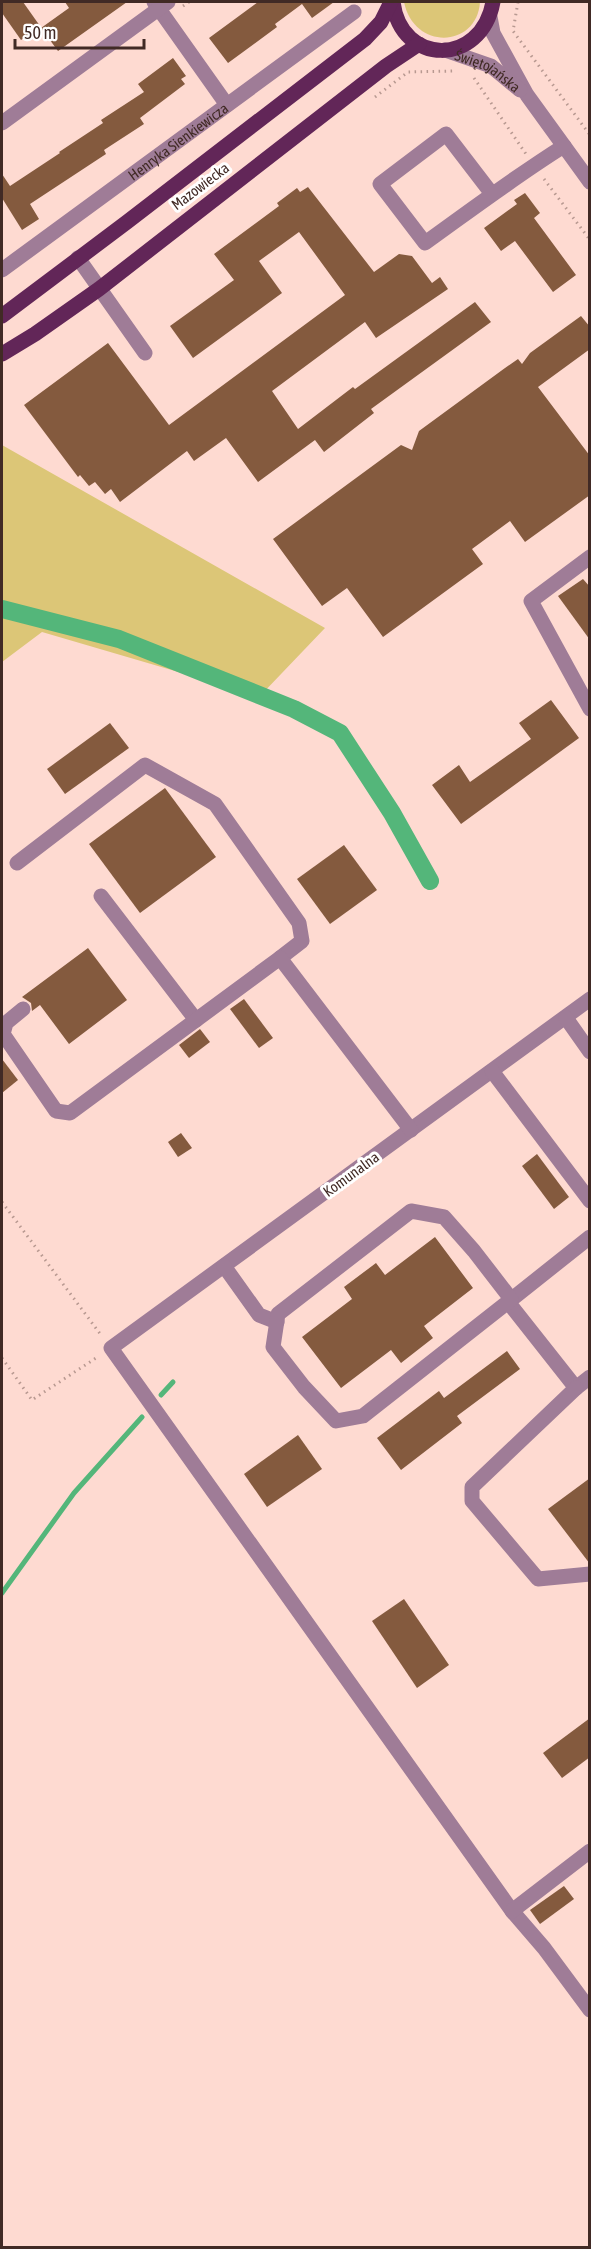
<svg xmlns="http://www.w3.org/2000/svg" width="591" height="2249" font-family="'Asap Condensed',sans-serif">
  <rect width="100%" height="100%" fill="#fedad1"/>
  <g fill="#dcc677">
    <path d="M404,2H480C477,48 414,51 404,2Z"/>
    <path d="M2,445L325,628L260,696L42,632L2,662Z"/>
  </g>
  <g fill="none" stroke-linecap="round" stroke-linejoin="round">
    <g stroke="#54b67a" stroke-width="5">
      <path d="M161,1395L173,1382"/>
      <path d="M2,1593L74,1493L142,1417"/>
    </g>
    <path stroke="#54b67a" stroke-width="18" d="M2,609L119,639L294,709L340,733L392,813L430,881"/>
  </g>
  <g fill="#845a3e">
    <path d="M2,2H23L40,26L21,40L2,13Z"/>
    <path d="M65,2H127L58,51L41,28L69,8Z"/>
    <path d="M258,2H334L312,18L302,4L275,24L277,27L228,63L209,38Z"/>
    <path d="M173,58L186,76L181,79L185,84L140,118L144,124L104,150L106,154L30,204L39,219L22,230L2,198V174L10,186L60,153L59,152L103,123L101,120L144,92L138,84Z"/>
    <path d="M308,187L374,272L399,254L412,256L432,283L440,277L448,289L376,338L365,322L272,391L298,429L353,387L355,389L475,302L491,322L371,409L374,413L324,452L315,440L258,482L226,438L194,461L187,451L120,502L111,489L105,494L95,482L89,486L80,475L78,477L24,405L108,343L169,425L345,295L299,232L259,261L282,293L193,358L170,326L234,280L214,254L279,206L277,203L297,188L300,192Z"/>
    <path d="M525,193L540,213L534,218L576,275L553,292L515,241L501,251L484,228L517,204L514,200Z"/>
    <path d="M581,316L590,327V349L538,387L590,456V495L525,542L510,521L472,549L483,564L383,637L347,588L322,606L273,539L401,445L412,450L419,431L505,368L518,359L522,364L530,353Z"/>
    <path d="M583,579L590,587V640L558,596Z"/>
    <path d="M551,700L579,738L461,824L432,785L459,765L470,782L531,739L519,723Z"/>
    <path d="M110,723L129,748L65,794L47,769Z"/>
    <path d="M165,788L216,857L140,913L89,844Z"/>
    <path d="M344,845L377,890L330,924L297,879Z"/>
    <path d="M88,948L127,1000L69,1044L40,1005L32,1011L31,1003L22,997Z"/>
    <path d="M244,999L273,1038L259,1048L230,1009Z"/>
    <path d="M200,1029L210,1042L189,1058L179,1045Z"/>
    <path d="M2,1059L18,1080L2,1093Z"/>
    <path d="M181,1133L192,1148L178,1157L168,1142Z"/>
    <path d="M537,1154L569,1197L554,1209L522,1166Z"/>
    <path d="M435,1237L473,1288L424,1326L433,1338L401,1363L391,1350L341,1388L302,1337L352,1299L344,1287L376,1263L385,1275Z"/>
    <path d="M507,1351L520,1369L457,1416L462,1423L401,1470L377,1438L439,1391L444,1398Z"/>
    <path d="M298,1435L322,1469L267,1507L244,1474Z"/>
    <path d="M590,1478V1564L548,1509Z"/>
    <path d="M404,1599L449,1665L417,1688L372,1621Z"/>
    <path d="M590,1718V1757L562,1778L543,1753Z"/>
    <path d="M564,1886L574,1899L540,1924L530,1910Z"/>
  </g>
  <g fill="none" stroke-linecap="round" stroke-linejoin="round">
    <g stroke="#b89991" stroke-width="3" stroke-dasharray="1.5 4.5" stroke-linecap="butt">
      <path d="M518,2L513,31L590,135"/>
      <path d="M183,6L189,2"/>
      <path d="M474,78L526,154"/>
      <path d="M375,97L408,72L453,71"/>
      <path d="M544,179L590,240"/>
      <path d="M2,1202L101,1335"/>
      <path d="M2,1358L32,1400L99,1356"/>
    </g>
    <g stroke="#9f7c97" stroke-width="15">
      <path d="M154,2L227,105"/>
      <path d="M490,17L493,33L527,95L590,182"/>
      <path id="s1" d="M445,50L491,66L520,90"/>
      <path d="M2,123L168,2"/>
      <path d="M492,194L446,134L380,184L425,243C471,210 516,176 564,146"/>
      <path d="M78,258L145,353"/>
      <path id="s2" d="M2,270L354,12"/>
      <path d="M590,557L531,601L590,709"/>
      <path d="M17,863L145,765L215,804L299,923L302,941L280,958"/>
      <path d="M101,896L196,1020"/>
      <path d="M590,999L111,1348L512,1911L544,1948L590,2010"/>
      <path d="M23,1009L6,1023L3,1034L56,1111L70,1113L280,958L411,1130"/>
      <path d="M566,1018L590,1052"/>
      <path d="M492,1071L590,1201"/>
      <path d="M590,1237L508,1302L576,1388L590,1377"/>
      <path d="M224,1266L259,1315L277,1322"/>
      <path d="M508,1302L363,1416L336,1421L304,1387L273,1347L278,1314L411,1211L444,1217L474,1251L511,1299"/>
      <path d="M576,1388L472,1487V1501L538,1579L590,1574"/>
      <path d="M512,1911L590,1851"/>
    </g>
    <g stroke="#622658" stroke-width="15">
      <path d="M393,2C401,66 481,67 493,2"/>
      <path d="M2,316L127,222L365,39L381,22L391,2"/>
      <path d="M2,354L35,334L99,289L386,66L419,44"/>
    </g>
  </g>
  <g text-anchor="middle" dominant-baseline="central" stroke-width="6" stroke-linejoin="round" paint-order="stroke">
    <g font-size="15" fill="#412a25" stroke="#fff">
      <text stroke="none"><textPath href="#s1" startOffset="48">Świętojańska</textPath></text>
      <text stroke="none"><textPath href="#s2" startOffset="218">Henryka Sienkiewicza</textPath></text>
      <text transform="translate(200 186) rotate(-37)">Mazowiecka</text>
      <text transform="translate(351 1174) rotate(-36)">Komunalna</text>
    </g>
  </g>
  <rect width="591" height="2249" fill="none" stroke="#412a25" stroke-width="6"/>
  <path d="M15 39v9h129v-9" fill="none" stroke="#412a25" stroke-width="3"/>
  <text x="24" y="39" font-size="18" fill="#412a25" stroke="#ffffff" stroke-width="4.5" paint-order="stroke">50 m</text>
</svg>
